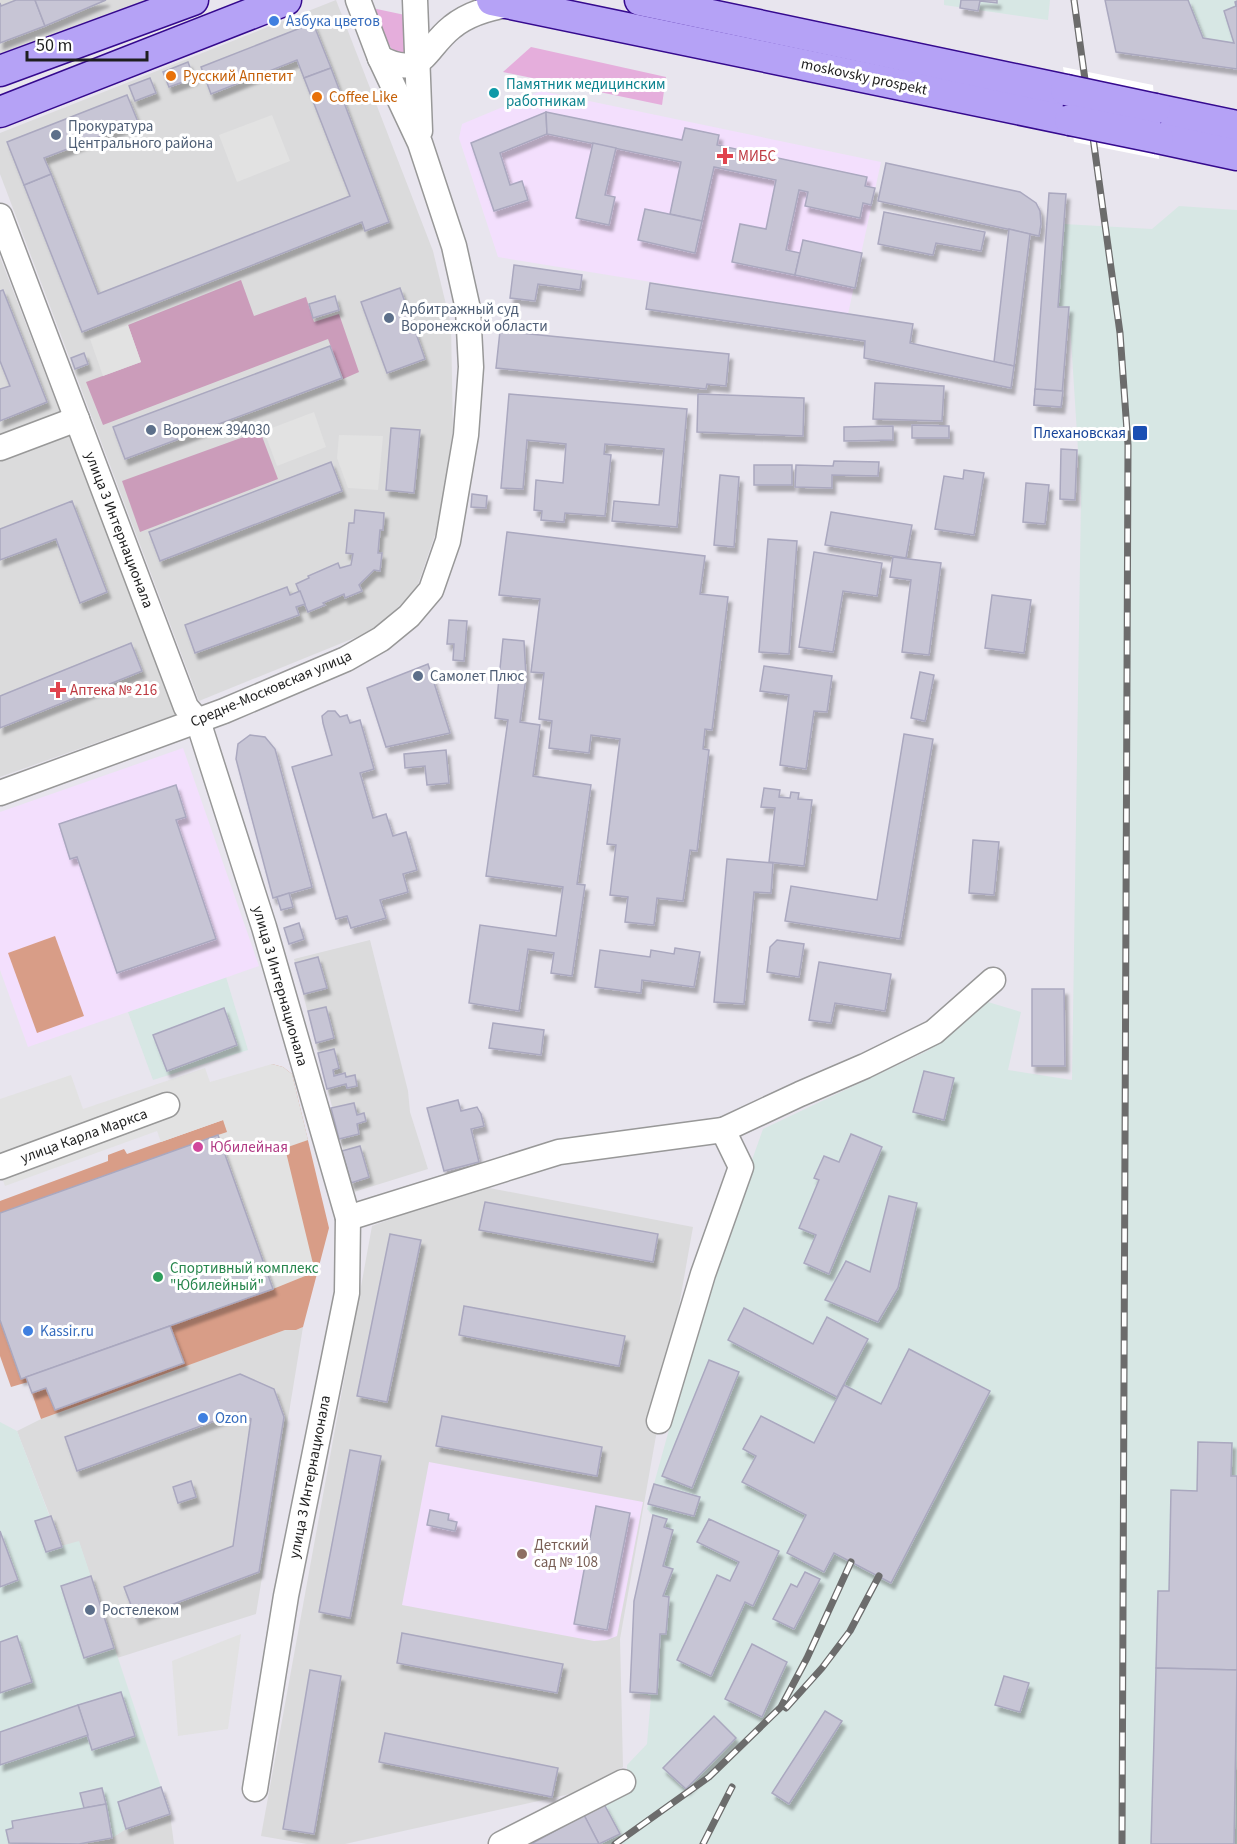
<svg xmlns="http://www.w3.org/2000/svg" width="1237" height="1844" font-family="'Source Sans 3',sans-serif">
  <defs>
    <filter id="shadow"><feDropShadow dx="3.5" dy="6" stdDeviation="1.5" flood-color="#0004"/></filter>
  </defs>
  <rect width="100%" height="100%" fill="#e8e5ee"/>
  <g fill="#dbdbdc">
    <path d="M0,0H147L0,58Z"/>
    <path d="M336,0L433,251L451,325L453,430L438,526L416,590L374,630L199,701L0,174V133Z"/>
    <path d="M0,257L177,714L0,777Z"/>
    <path d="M370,940L408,1091L410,1112L428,1169L354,1192L294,959Z"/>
    <path d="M479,1186L693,1227L620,1639L623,1767L579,1792L345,1844H307L261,1836L372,1226Z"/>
    <path d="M303,1327L256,1614L117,1658L79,1542L62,1547L17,1431L41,1419L185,1366L285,1330H296Z"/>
    <path d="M170,1814L174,1844H79L112,1838L126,1829Z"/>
  </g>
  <g fill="#d7e7e4">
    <path d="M944,0H1050L1048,20L944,5Z"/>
    <path d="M1105,0H1237V69L1116,52Z"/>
    <path d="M1179,206L1237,210V1844H529L627,1792V1765L647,1744L651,1696L630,1692L634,1601L653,1516L647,1509L715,1264L763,1129L927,1051L988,1002L1021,1012L1008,1070L1072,1080L1081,497L1069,308L1058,307L1064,224L1152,229Z"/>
    <path d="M226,977L248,1050L153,1080L128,1012Z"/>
    <path d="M0,1422L17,1431L61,1546L79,1541L170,1814L126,1829L112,1838L79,1844H0Z"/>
  </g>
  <g fill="#f3dffd">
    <path d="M541,91L881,162L848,314L498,257L459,138L462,124Z"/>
    <path d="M183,748L259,966L28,1047L0,970V812Z"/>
    <path d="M429,1462L643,1502L617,1636L607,1640L594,1641L402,1605Z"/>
  </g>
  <g fill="#e5aedc">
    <path d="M372,8L405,15L404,31L408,56L395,54L377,26Z"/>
    <path d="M531,47L666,77L662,105L503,72Z"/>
  </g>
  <g fill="#cb9cba">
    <path d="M241,280L254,316L306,297L314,322L339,314L359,372L343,379L328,339L103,425L86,382L141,362L128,325Z"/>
    <path d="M260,431L278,479L140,532L122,481Z"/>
  </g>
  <g fill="#d89d87">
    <path d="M55,936L84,1016L37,1033L8,953Z"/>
    <path d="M272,1064L283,1067L292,1074L329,1228L303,1327L296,1330H285L41,1419L28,1382L11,1387L0,1356V1201L108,1161V1155L124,1149L127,1154L223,1120Z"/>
  </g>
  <g fill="#e2e2e2">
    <path d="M272,115L290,161L237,182L219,135Z"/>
    <path d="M128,325L141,362L103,376L90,339Z"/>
    <path d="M314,412L326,447L277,466L264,431Z"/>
    <path d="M339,435L383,436L378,490L348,488L337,458Z"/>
    <path d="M272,1064L283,1067L292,1074L308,1140L285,1148L315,1272L273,1289L218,1135L227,1132L223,1120L161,1142L157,1131L5,1186L0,1172V1099L71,1075L83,1109L205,1068L210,1082Z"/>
    <path d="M241,1634L228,1729L178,1736L172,1661Z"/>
  </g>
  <path fill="#fff" d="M1063,67L1153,85L1159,159L1074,142Z"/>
  <g fill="#c7c5d5" stroke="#aaa8bf" stroke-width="1.5" filter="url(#shadow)">
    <path d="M16,0H35L45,26L0,43V3L1,6Z"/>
    <path d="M35,0H106L45,26Z"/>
    <path d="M961,0H997V3L980,1L978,11L960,8Z"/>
    <path d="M1105,0H1188L1203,38L1234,43L1224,11L1236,6L1235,2L1237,1V69L1116,52Z"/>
    <path d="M313,23L331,68L304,78L297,60L211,94L201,67Z"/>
    <path d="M188,62L194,78L169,87L163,72Z"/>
    <path d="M331,68L389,222L365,231L362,222L82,332L24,185L51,174L98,294L350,196L304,78Z"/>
    <path d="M150,78L156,93L135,101L129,86Z"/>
    <path d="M127,95L138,122L44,158L51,174L24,185L7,142Z"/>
    <path d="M546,112L547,134L500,153L510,185L522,181L528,200L494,211L471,143Z"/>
    <path d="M546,112L682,140L685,128L719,135L717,145L867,177L865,186L875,188L871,205L863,203L860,218L805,206L808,192L799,190L786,250L800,253L795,275L732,262L740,224L766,229L776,180L714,167L702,221L670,214L681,162L547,134Z"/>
    <path d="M593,143L616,148L605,195L615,197L609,225L576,218Z"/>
    <path d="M886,163L1020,192L1036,203L1040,211L1041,224L1039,236L878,201Z"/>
    <path d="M1049,193L1066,194L1058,307H1069L1061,407L1034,405Z"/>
    <path d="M645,209L702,221L695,253L638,240Z"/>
    <path d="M884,212L985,232L981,251L936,243L933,255L878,244Z"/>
    <path d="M1009,229L1030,234L1014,366L994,362Z"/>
    <path d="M803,240L862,253L855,288L795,275Z"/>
    <path d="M514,265L582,275L580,290L538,284L535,301L510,298Z"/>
    <path d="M650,283L913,324L910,343L1014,366L1011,388L864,358L865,341L646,309Z"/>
    <path d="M400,288L425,359L387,373L361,302Z"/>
    <path d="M3,290L47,402L0,421V389L10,386L0,361V291Z"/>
    <path d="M335,296L339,310L313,318L309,304Z"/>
    <path d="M500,331L729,354L726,386L707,384L706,389L496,368Z"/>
    <path d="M330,346L342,378L125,459L113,427Z"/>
    <path d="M84,353L88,364L75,369L71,358Z"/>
    <path d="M875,383L944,386L942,421L873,419Z"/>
    <path d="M1035,389L1063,391L1061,407L1034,405Z"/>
    <path d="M509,394L687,409L677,527L612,521L614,501L659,505L664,449L605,444L604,454L611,455L605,516L565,513L564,522L541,520L542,511L534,510L536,480L563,483L566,444L527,440L523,489L501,488Z"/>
    <path d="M698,394L804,398L803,436L697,432Z"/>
    <path d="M912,425L949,426V438H912Z"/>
    <path d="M893,426V440L844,441V427Z"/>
    <path d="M391,428L420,430L414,493L386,490Z"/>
    <path d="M1061,449L1077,450L1075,500L1060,499Z"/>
    <path d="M834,461L879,462L878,476L832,475V488L795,487L796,465L833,466Z"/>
    <path d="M331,462L342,491L160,561L149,532Z"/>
    <rect x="754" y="465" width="38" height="20"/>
    <path d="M964,470L984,473L974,535L935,529L944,476L963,479Z"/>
    <path d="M720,475L739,477L734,547L714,545Z"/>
    <path d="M1026,483L1049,485L1045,524L1023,522Z"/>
    <path d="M472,494L487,496L486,508L471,507Z"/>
    <path d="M72,501L107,592L80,603L56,539L0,560V529Z"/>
    <path d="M355,510L384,513L383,530H380L378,553H382L380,571L374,570L359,585L362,591L345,598L344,594L323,603L325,605L308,612L296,584L309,578L308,576L338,563L340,568L351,565L353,554L346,553L349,523H354Z"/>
    <path d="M831,512L912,525L906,558L825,545Z"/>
    <path d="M507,532L705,556L700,594L728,597L712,730L705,729L703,749L709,750L697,851L690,850L683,901L657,898L654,925L625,922L628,897L610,895L616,845L607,844L620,739L591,735L589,753L549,748L552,721L539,719L544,673L531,672L540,599L499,595Z"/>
    <path d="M768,539L797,541L789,654L759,652Z"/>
    <path d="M814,552L882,563L877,596L843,591L833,652L799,647Z"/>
    <path d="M893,557L941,563L929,655L902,652L911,580L890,577Z"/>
    <path d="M287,587L290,595L300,591L305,604L296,607L299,615L195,653L185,625Z"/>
    <path d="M992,595L1031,600L1024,653L985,648Z"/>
    <path d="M449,620L467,621L464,661L453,660L454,644H447Z"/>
    <path d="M503,639L524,641L526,677L520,722L540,725L533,776L591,785L577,884L585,885L572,976L551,973L554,953L528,949L519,1011L469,1003L480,925L556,936L563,887L486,876L508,720L495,718Z"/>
    <path d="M131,643L142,671L0,728V696Z"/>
    <path d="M428,664L450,733L386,747L367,688Z"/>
    <path d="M764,666L832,676L827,712L814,711L806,769L780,765L789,695L760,691Z"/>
    <path d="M920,672L934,675L925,721L911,718Z"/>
    <path d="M328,711H335L340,717L347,715L350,723L360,720L374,769L360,773L373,818L386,814L393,836L406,832L417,870L403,874L408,892L380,900L386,918L351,928L347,916L336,919L292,767L332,755L323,723L322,716Z"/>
    <path d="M904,734L933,739L900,939L785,921L791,886L877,900Z"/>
    <path d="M250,735L265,737L275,749L312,887L273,898L236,759L238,744Z"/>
    <path d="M446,750L449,783L427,785L425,766L405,768L404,754Z"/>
    <path d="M176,785L186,817L176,820L216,939L117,973L77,857L70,859L59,824Z"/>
    <path d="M764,788L780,790L779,797L790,798L791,792L799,793L798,799L812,800L804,866L769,862L775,808L761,807Z"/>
    <path d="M973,840L999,842L994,895L969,893Z"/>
    <path d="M727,859L773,863L771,893L754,892L744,1004L714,1002Z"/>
    <path d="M289,893L293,907L281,910L277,897Z"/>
    <path d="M299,923L304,939L289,944L284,928Z"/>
    <path d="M777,940L804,944L799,977L767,972L770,947Z"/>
    <path d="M675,948L700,952L694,987L642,980L641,993L595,987L600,950L650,957L651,950L674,954Z"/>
    <path d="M318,957L327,988L304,994L295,963Z"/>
    <path d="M819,962L891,974L885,1011L835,1003L831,1023L809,1020Z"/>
    <path d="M1032,989H1064L1065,1066H1032Z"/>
    <path d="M326,1007L334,1038L316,1043L308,1011Z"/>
    <path d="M224,1008L237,1045L167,1071L153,1035Z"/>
    <path d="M493,1023L544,1030L541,1055L489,1048Z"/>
    <path d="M334,1049L339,1068L333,1070L334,1076L345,1073L346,1077L355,1075L357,1086L347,1088L346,1084L327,1089L318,1053Z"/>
    <path d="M924,1071L954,1078L944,1120L913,1112Z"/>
    <path d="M458,1100L461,1111L477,1107L481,1114L484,1126L471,1129L479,1162L444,1171L427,1108Z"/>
    <path d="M354,1103L357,1115L364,1113L366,1121L357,1124L359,1134L339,1139L331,1108Z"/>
    <path d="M851,1134L882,1147L829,1274L804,1263L816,1235L799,1228L819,1180L814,1178L824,1156L839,1162Z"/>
    <path d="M218,1135L273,1289L21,1379L0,1320V1213Z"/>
    <path d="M360,1146L369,1177L351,1183L342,1151Z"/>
    <path d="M889,1196L917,1203L898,1288L878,1322L825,1300L846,1261L870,1272Z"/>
    <path d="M485,1202L658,1234L653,1262L479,1230Z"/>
    <path d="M390,1234L421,1240L387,1402L357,1396Z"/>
    <path d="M464,1306L625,1336L619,1366L459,1335Z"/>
    <path d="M744,1308L813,1344L827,1317L868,1339L837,1397L728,1340Z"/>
    <path d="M170,1326L184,1363L55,1410L46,1388L32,1393L26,1377Z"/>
    <path d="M909,1349L990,1391L891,1583L834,1553L824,1572L787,1553L806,1515L742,1482L756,1456L743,1449L761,1416L814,1443L844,1385L881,1404Z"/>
    <path d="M709,1360L739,1372L692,1488L662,1476Z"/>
    <path d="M240,1374L274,1389L284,1417L259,1572L136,1618L124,1587L233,1546L251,1419L239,1412L77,1471L65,1437Z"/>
    <path d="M442,1416L602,1447L597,1476L436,1446Z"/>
    <path d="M1198,1442L1232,1443L1231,1476H1237V1670L1156,1668L1158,1591H1169L1171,1490L1197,1491Z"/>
    <path d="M350,1450L381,1456L350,1618L319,1612Z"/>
    <path d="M191,1481L196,1497L178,1503L173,1487Z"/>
    <path d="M654,1484L700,1497L694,1516L648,1504Z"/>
    <path d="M596,1506L630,1513L607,1630L574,1624Z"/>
    <path d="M430,1510L449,1514L448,1520L457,1522L455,1531L427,1525Z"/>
    <path d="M653,1515L667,1519L664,1527L673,1530L663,1566L673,1569L663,1596L669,1597L666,1634H660L657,1694L630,1692L634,1601Z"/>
    <path d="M51,1516L62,1547L46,1552L35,1521Z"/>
    <path d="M709,1519L779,1551L753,1606L745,1602L711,1676L677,1660L717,1575L730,1581L739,1562L697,1542Z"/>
    <path d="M0,1531L18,1580L0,1587Z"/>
    <path d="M805,1572L820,1579L794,1629L773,1619L791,1584L797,1587Z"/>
    <path d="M91,1576L114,1648L84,1658L61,1586Z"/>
    <path d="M402,1633L563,1664L557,1693L397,1663Z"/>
    <path d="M17,1636L32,1682L0,1693V1642Z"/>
    <path d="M752,1644L787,1662L762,1717L725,1699Z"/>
    <path d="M1156,1668L1237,1670L1234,1844H1151Z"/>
    <path d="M310,1670L341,1676L314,1834L283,1829Z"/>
    <path d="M1004,1676L1029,1683L1020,1712L995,1705Z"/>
    <path d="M121,1692L135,1736L92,1750L78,1705Z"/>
    <path d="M78,1705L88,1735L0,1765V1732Z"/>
    <path d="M825,1711L842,1721L789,1804L772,1793Z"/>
    <path d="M714,1716L736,1738L686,1789L663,1768Z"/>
    <path d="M385,1733L558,1768L552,1797L379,1762Z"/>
    <path d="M161,1787L170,1814L126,1829L118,1802Z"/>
    <path d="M102,1788L106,1804L84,1808L80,1793Z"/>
    <path d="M106,1804L112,1838L79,1844L9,1843L6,1830L13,1828L12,1821Z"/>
    <path d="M604,1804L620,1834L599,1844L584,1815Z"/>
    <path d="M584,1815L599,1844H531Z"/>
  </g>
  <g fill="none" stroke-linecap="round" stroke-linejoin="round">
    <defs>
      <g id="minor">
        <path d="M415,0L420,131"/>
        <path d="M380,58C423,80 424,49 452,27C469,13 492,7 514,4"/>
        <path d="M0,216L186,707L198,721L264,927L348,1218L347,1293L286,1596L255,1789"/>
        <path d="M0,448L77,419"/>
        <path d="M0,793L224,711L346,659L381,639L409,616L431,590L448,541L466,435L471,367L468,309L454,246L420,143L380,58L358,0"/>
        <path d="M0,1167L167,1105"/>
        <path d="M348,1218L559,1152L723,1130L800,1094L865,1066L934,1032L993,980"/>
        <path d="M659,1421L703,1274L741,1167L723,1130"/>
        <path d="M501,1844L623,1782"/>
      </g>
      <g id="major">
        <path d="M492,0L1070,120"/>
        <path d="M640,0L1066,90"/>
        <path d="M0,71L193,0"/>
        <path d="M1155,109L1237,126"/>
        <path d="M0,112L286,0"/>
        <path d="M1158,138L1237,155"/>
      </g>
    </defs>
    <use href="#minor" stroke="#989898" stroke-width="27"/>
    <use href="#major" stroke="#350a8e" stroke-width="33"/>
    <use href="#minor" stroke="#fff" stroke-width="24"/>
    <use href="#major" stroke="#b5a2f6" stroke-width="30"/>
    <defs>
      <g id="rail">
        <path d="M1074,0L1120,333L1128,445L1122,1844"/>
        <path d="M786,1708L822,1668L850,1631L879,1576"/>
        <path d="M615,1844L709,1777L781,1707L807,1658L851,1562"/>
        <path d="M703,1844L732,1787"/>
      </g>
    </defs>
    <use href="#rail" stroke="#6c6c6c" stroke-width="7"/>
    <use href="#rail" stroke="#fff" stroke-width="4.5" stroke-dasharray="14" stroke-linecap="butt"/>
    <defs>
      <g id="major-bridge">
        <path d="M1066,90L1155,109"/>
        <path d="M1070,120L1158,138"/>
      </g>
    </defs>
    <use href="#major-bridge" stroke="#350a8e" stroke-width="33" stroke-linecap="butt"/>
    <use href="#major-bridge" stroke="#b5a2f6" stroke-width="30"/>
  </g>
  <g fill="#3f7fe0" stroke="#fff" stroke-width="2">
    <circle cx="274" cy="21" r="6"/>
    <circle cx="28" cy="1331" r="6"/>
    <circle cx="203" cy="1418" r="6"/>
  </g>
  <g fill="#e8710a" stroke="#fff" stroke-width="2">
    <circle cx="171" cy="76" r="6"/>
    <circle cx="317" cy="97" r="6"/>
  </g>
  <circle fill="#0f9aa8" stroke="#fff" stroke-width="2" cx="494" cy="93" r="6"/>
  <g fill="#5c6f8a" stroke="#fff" stroke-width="2">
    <circle cx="56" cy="135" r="6"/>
    <circle cx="389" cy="318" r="6"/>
    <circle cx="151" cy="430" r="6"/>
    <circle cx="418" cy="676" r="6"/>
    <circle cx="90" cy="1610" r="6"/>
  </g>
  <g fill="#e0444e" stroke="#fff" stroke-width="2">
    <path d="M722 147h6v6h6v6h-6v6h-6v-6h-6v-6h6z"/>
    <path d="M55 681h6v6h6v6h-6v6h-6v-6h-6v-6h6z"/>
  </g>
  <rect fill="#1a4fb4" stroke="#fff" stroke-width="2" x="1132" y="425" width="16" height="16" rx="3"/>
  <circle fill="#d1479c" stroke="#fff" stroke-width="2" cx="198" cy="1147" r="6"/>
  <circle fill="#2e9e5b" stroke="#fff" stroke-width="2" cx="158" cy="1277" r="6"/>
  <circle fill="#8d6e63" stroke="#fff" stroke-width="2" cx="522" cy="1554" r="6"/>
  <g text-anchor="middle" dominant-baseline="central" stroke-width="6" stroke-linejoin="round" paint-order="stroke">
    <g font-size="15" fill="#366cbe" stroke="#fff" text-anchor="start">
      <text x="286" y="21">Азбука цветов</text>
      <text x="40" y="1331">Kassir.ru</text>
      <text x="215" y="1418">Ozon</text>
    </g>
    <g font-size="15" fill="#c56008" stroke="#fff" text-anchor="start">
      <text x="183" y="76">Русский Аппетит</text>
      <text x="329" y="97">Coffee Like</text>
    </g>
    <g font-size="15" fill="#1e1e1e" stroke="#fff">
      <text transform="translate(864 77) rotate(12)">moskovsky prospekt</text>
      <text transform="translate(119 530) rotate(69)">улица 3 Интернационала</text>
      <text transform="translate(271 689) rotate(-23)">Средне-Московская улица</text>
      <text transform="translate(280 986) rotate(74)">улица 3 Интернационала</text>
      <text transform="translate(84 1136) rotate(-20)">улица Карла Маркса</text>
      <text transform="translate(310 1477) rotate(-79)">улица 3 Интернационала</text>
    </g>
    <g font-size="15" fill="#0d838f" stroke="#fff" text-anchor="start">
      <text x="506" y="84">Памятник медицинским<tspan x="506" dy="17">работникам</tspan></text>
    </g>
    <g font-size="15" fill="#4e5e75" stroke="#fff" text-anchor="start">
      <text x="68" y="126">Прокуратура<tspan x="68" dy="17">Центрального района</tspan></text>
      <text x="401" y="309">Арбитражный суд<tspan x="401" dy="17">Воронежской области</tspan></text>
      <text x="163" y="430">Воронеж 394030</text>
      <text x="430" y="676">Самолет Плюс</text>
      <text x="102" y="1610">Ростелеком</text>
    </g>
    <g font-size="15" fill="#be3a42" stroke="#fff" text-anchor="start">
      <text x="738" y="156">МИБС</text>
      <text x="70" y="690">Аптека № 216</text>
    </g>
    <g font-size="15" fill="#164399" stroke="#fff" text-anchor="end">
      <text x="1126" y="433">Плехановская</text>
    </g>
    <g font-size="15" fill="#b23c85" stroke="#fff" text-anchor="start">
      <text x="210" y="1147">Юбилейная</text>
    </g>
    <g font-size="15" fill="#27864d" stroke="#fff" text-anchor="start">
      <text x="170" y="1268">Спортивный комплекс<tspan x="170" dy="17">"Юбилейный"</tspan></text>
    </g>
    <g font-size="15" fill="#785e54" stroke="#fff" text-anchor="start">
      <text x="534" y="1545">Детский<tspan x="534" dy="17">сад № 108</tspan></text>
    </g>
  </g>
  <path d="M27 51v9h120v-9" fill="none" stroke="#1e1e1e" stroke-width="3"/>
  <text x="36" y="51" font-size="18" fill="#1e1e1e" stroke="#ffffff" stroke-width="4.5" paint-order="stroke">50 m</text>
</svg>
